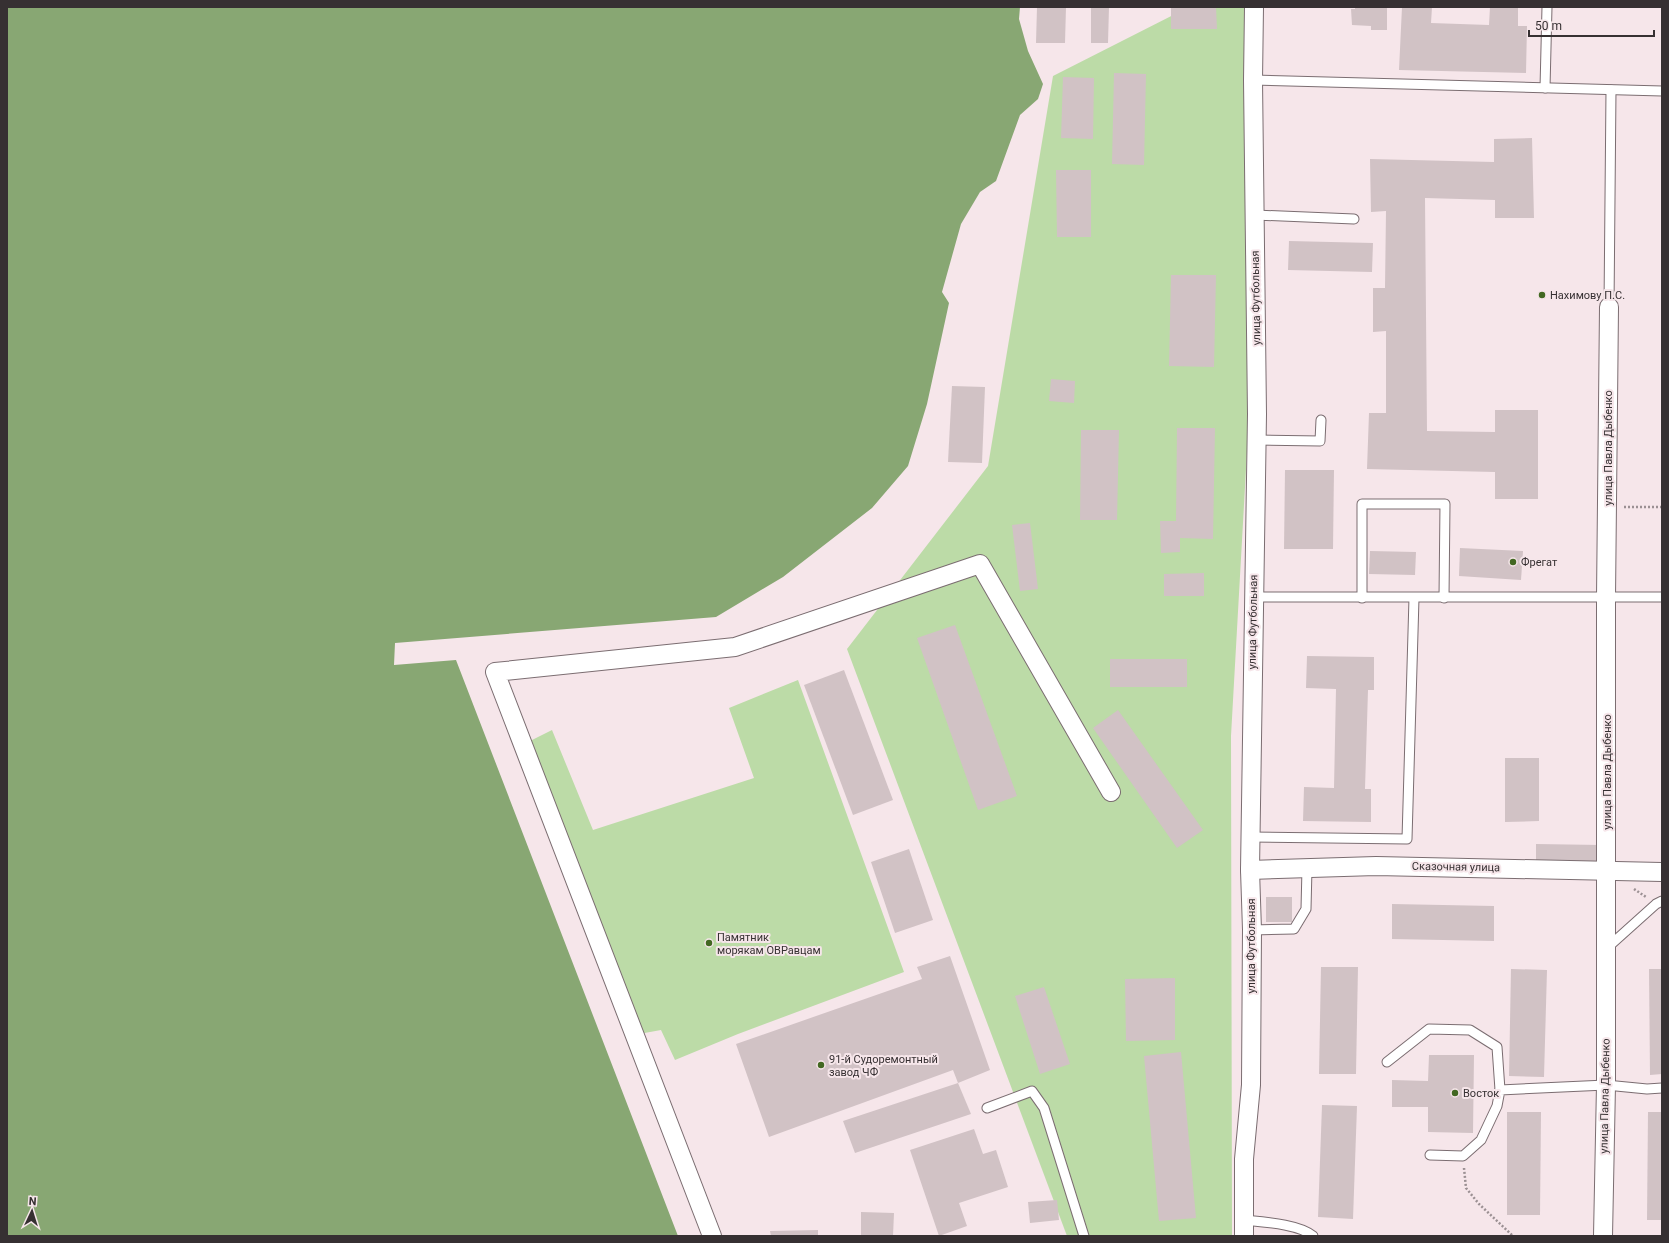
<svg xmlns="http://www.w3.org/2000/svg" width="1669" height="1243" font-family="Roboto,sans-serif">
  <rect width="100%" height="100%" fill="#f6e6ea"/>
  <g fill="#bcdba7">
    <path d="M1189,7H1246L1249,416L1231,736L1232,1236H1067L847,649L988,466L1053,76Z"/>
    <path d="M798,680L904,972L738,1034L675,1060L661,1030L639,1034L530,741L552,730L593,830L754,778L729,708Z"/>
  </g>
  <path fill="#88a773" d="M7,7H1020L1019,19L1028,51L1043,84L1038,99L1020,115L996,181L980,192L961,224L942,292L949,303L927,404L908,466L872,508L783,577L716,617L395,643L394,665L456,660L678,1236H7Z"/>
  <g fill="#d1c2c5">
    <path d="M1037,7H1066L1065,43H1036Z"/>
    <path d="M1091,7H1109L1108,43H1091Z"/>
    <path d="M1171,7H1216L1217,29H1171Z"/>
    <path d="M1355,7H1387V30H1371V26L1352,25L1351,9H1355Z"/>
    <path d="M1402,7H1432L1431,23L1489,25L1490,7H1518V26H1527L1526,73L1399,70Z"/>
    <path d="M1114,73L1146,74L1144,165L1112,164Z"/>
    <path d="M1063,77L1094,78L1093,139L1061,138Z"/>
    <path d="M1532,138L1534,218H1495V200L1425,198L1427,431L1495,432V410H1538V499H1495V472L1367,469L1369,413H1386V331L1373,332V288H1385L1386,211L1371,212L1370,159L1494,162V139Z"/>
    <path d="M1056,170H1091V237H1057Z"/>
    <path d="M1289,241L1373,243L1372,272L1288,270Z"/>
    <path d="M1171,275H1216L1214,367L1169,366Z"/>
    <path d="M1051,379L1075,381L1074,403L1049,401Z"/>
    <path d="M952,386L985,387L982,463L948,462Z"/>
    <path d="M1177,428H1215L1213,539L1180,538V552L1161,553L1160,521H1176Z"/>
    <path d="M1081,430H1119L1117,520H1080Z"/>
    <path d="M1285,470H1334L1333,549H1284Z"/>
    <path d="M1030,523L1038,589L1020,591L1012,525Z"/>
    <path d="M1460,548L1523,551L1521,580L1459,576Z"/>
    <path d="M1370,551L1416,552L1415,575L1369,574Z"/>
    <path d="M1204,573V596H1164V574Z"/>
    <path d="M955,625L1017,796L978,810L917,638Z"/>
    <path d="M1307,656L1374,657V690H1368L1365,789H1371V822L1303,821L1304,787L1334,788L1336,689L1306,688Z"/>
    <rect x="1110" y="659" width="77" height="28"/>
    <path d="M844,670L893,800L853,815L804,685Z"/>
    <path d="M1118,710L1203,830L1177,848L1093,728Z"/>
    <path d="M1505,758H1539V821L1505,822Z"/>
    <path d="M1536,844L1601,845V861H1536Z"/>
    <path d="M909,849L933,920L895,933L871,862Z"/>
    <rect x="1266" y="897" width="26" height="25"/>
    <path d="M1392,904L1494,906V941L1392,939Z"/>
    <path d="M950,956L990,1070L958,1083L953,1070L769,1137L736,1044L922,979L917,967Z"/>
    <path d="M1321,967H1358L1356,1074H1319Z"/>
    <path d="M1511,969L1547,970L1544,1077L1509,1076Z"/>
    <path d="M1649,969H1662V1074L1650,1075Z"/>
    <path d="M1175,978V1040L1126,1041L1125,979Z"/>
    <path d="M1044,987L1070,1064L1040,1074L1015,996Z"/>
    <path d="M1181,1052L1196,1218L1159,1221L1144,1056Z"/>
    <path d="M1429,1055H1474L1473,1133L1428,1132V1107H1392V1080L1428,1081Z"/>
    <path d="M958,1083L971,1114L855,1153L843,1121Z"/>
    <path d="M1322,1105L1357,1106L1353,1219L1318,1217Z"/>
    <path d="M1507,1112H1541L1540,1215H1507Z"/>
    <path d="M1648,1112H1662V1220H1647Z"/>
    <path d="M974,1129L983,1154L996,1150L1008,1187L959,1203L967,1226L939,1236L910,1150Z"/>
    <path d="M1057,1200L1059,1220L1030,1223L1028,1202Z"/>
    <path d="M861,1212L894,1213L893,1236L861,1235Z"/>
    <path d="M818,1230V1236H771L770,1231Z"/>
  </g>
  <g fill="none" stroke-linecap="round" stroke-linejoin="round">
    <defs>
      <g id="service">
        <path d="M1253,80L1662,91"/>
        <path d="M1545,88L1547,7"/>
        <path d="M1255,215L1354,219"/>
        <path d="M1609,307L1611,90"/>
        <path d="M1256,440L1320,441L1321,420"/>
        <path d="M1254,597H1662"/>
        <path d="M1362,598V504H1445L1444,598"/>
        <path d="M1250,837L1407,839L1414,598"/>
        <path d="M1252,930L1294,929L1306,909L1307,868"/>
        <path d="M1607,948L1656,904L1662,901"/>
        <path d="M1387,1062L1429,1029L1470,1030L1497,1047L1500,1090"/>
        <path d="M987,1108L1032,1091L1044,1108L1084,1236"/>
        <path d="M1430,1155L1463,1156L1481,1140L1497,1106L1500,1090L1606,1085L1647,1089L1662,1088"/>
        <path d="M1244,1220C1263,1222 1299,1224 1313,1236"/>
      </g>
      <g id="minor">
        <path d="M1250,870L1376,866L1662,872"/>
        <path d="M712,1236L495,672L735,647L980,564L1111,792"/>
        <path d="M1244,1236V1159L1251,1085L1252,930L1250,870L1257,414L1253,80L1254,7"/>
        <path d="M1603,1236L1606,1085V598L1609,307"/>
      </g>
    </defs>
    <use href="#service" stroke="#7b6d71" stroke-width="11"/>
    <use href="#minor" stroke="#7b6d71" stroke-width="20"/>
    <g stroke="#9b9093" stroke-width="2.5" stroke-dasharray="2 2" stroke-linecap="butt">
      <path d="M1624,507H1662"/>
      <path d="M1634,889L1646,897"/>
      <path d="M1464,1168L1466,1188L1479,1204L1513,1236"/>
    </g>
    <use href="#service" stroke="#fff" stroke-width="9"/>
    <use href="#minor" stroke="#fff" stroke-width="18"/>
  </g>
  <g fill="#426822" stroke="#f6e6ea" stroke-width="1.5">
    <circle cx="1542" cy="295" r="4"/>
    <circle cx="1513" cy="562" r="4"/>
    <circle cx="709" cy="943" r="4"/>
    <circle cx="821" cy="1065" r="4"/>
    <circle cx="1455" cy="1093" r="4"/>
  </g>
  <g text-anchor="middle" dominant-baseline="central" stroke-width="4" stroke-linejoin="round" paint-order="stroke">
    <g font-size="11" fill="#363032" stroke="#f6e6ea" text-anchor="start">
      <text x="1550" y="295">Нахимову П.С.</text>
      <text x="1521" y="562">Фрегат</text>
      <text x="717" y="937">Памятник<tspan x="717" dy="13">морякам ОВРавцам</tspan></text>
      <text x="829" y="1059">91-й Судоремонтный<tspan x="829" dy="13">завод ЧФ</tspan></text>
      <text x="1463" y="1093">Восток</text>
    </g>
    <g font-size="11" fill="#363032" stroke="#f6e6ea">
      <text transform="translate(1256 298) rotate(-91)">улица Футбольная</text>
      <text transform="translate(1608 448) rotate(-90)">улица Павла Дыбенко</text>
      <text transform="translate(1253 622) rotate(-89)">улица Футбольная</text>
      <text transform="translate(1607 772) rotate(-90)">улица Павла Дыбенко</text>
      <text transform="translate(1456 867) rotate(1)">Сказочная улица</text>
      <text transform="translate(1251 946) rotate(-90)">улица Футбольная</text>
      <text transform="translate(1605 1096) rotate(-89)">улица Павла Дыбенко</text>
    </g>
  </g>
  <rect width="1669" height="1243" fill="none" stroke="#363032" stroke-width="16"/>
  <g transform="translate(32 1211) rotate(4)" stroke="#f6e6ea" stroke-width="3" paint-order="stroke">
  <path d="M0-3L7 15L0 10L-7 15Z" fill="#363032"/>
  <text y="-6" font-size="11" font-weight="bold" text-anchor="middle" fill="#363032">N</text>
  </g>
  <path d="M1529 30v6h125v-6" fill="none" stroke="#363032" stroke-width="2"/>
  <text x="1535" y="30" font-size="12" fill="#363032" stroke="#f6e6ea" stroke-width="3" paint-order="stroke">50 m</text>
</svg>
